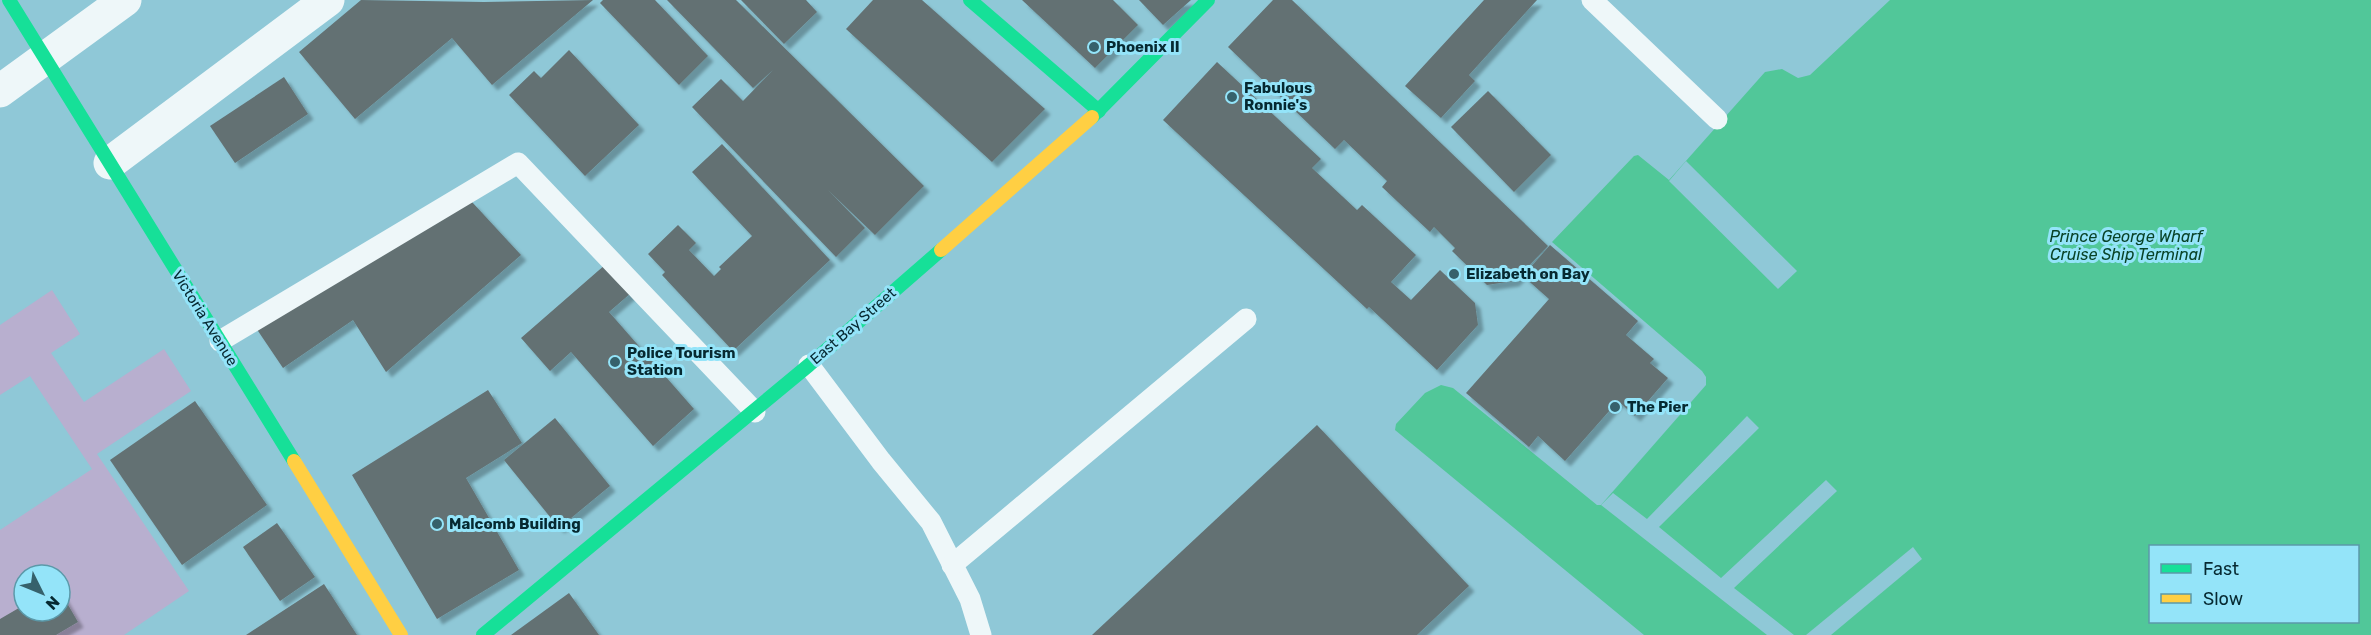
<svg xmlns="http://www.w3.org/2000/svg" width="2371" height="635" font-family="Rubik,sans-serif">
  <defs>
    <filter id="shadow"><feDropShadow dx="5.5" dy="5.5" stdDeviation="1.5" flood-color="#0004"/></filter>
  </defs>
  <rect width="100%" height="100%" fill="#8fc8d7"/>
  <path fill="#b8afcf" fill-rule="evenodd" d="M52,290L80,334L51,353L84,402L164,349L191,391L97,454L189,591L124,635H0V530L92,469L30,376L0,395V325ZM24,575H60V611H24Z"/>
  <path fill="#51c799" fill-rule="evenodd" d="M1890,0H2371V635H1644L1395,430L1396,424L1425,393L1441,385L1453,388L1597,505H1601L1706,385V377L1702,371L1552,242L1634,156L1638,155L1669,180L1765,72L1782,69L1798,78L1810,75ZM2150,546H2358V622H2150Z"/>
  <g fill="#8fc8d7">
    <path d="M1686,161L1797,271L1778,289L1669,181Z"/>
    <path d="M1747,416L1759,428L1659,527L1721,578L1826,480L1837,491L1734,588L1794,635H1767L1601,505L1613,493L1647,519Z"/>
    <path d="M1913,547L1922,559L1831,635H1806Z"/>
  </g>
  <g fill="#637173" filter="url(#shadow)">
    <path d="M361,0L484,2L593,0L492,85L452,38L355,119L299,52Z"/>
    <path d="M603,0H655L708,56L679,85L600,3Z"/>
    <path d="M667,0H736L924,186L875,235L828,190L865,228L836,257L692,107L721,79L743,101L773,70L753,88Z"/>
    <path d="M741,0H806L817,12L784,44Z"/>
    <path d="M873,0H922L1045,109L992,162L846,29Z"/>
    <path d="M1022,0H1113L1138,25L1095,68Z"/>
    <path d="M1139,0H1191L1163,25Z"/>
    <path d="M1273,0H1292L1548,246L1514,281L1487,285L1452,251L1455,248L1434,227L1430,232L1382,187L1387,181L1344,140L1335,149L1228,47Z"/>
    <path d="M1484,0H1537L1469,75L1475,81L1441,118L1405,86Z"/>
    <path d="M569,50L639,125L585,176L509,95L534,71L541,78Z"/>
    <path d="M1217,62L1321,159L1312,168L1357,210L1362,205L1416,255L1391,282L1411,300L1440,270L1475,303L1478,325L1437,370L1369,307L1367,309L1163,120Z"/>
    <path d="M284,77L308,114L235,163L210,126Z"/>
    <path d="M1488,91L1551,155L1514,192L1451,127Z"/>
    <path d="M722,144L830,260L733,351L662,275L665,272L648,254L678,225L696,243L689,250L714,276L721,269L719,267L752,236L692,172Z"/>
    <path d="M472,202L521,255L386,372L353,320L283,368L256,328Z"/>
    <path d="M1550,245L1638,321L1626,335L1654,359L1650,363L1668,378L1635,416L1618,401L1565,461L1538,436L1529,447L1466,393L1549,299L1523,276Z"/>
    <path d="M606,264L631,293L609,312L694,409L653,446L571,352L550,371L521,338Z"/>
    <path d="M488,390L522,443L466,478L519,570L437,619L352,475Z"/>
    <path d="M195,401L267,505L182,565L110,460Z"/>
    <path d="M555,418L610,486L559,528L504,460Z"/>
    <path d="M1317,425L1469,586L1417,635H1092Z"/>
    <path d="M277,523L315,577L280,601L243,547Z"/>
    <path d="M324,584L357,635H246Z"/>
    <path d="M60,591L78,622L56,635H0V619L24,605V611H60Z"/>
    <path d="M569,593L599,635H511Z"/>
  </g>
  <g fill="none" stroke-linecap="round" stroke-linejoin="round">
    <g stroke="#eef7f9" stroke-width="21">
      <path d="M1592,0L1717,119"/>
      <path d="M220,341L518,163L755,412"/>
      <path d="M809,365L881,461L931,522L970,599L981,635"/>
      <path d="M952,565L1246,319"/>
    </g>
    <g stroke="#eef7f9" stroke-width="33">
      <path d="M0,91L125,0"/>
      <path d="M110,163L328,0"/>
    </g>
    <g stroke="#16e098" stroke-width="14">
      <path d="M9,0L294,461"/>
      <path d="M970,0L1099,111"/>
      <path d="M1092,117L1208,0"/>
      <path d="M483,635L809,365L941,250"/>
    </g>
    <g stroke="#ffcf43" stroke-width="14">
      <path d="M941,250L1092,117"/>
      <path d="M294,461L401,635"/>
    </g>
  </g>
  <g fill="#36616b" stroke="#94e4f9" stroke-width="2">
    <circle cx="1094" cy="47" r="6"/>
    <circle cx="1232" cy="97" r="6"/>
    <circle cx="1454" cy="274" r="6"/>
    <circle cx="615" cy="362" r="6"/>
    <circle cx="1615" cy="407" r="6"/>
    <circle cx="437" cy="524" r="6"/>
  </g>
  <g text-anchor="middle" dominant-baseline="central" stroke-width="6" stroke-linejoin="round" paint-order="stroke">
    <g font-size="15" font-weight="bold" fill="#062931" stroke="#94e4f9" text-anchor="start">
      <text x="1106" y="47">Phoenix II</text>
      <text x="1244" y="88">Fabulous<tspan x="1244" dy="17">Ronnie's</tspan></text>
      <text x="1466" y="274">Elizabeth on Bay</text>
      <text x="627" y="353">Police Tourism<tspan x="627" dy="17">Station</tspan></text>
      <text x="1627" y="407">The Pier</text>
      <text x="449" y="524">Malcomb Building</text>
    </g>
    <g font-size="15" fill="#062931" stroke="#94e4f9">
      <text transform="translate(205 318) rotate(58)">Victoria Avenue</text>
      <text transform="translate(853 326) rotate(-41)">East Bay Street</text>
    </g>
    <g font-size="16" font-style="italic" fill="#094327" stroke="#94e4f9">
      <text x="2126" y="236">Prince George Wharf<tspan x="2126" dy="18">Cruise Ship Terminal</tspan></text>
    </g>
  </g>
  <rect x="2149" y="545" width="210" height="78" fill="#94e4f9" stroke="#5b99a9" stroke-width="1.5"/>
  <rect x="2161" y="564" width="30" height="9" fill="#16e098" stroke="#5b99a9" stroke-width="1.5"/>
  <text x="2203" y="575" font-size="18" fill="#062931">Fast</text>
  <rect x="2161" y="594" width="30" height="9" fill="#ffcf43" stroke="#5b99a9" stroke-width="1.5"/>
  <text x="2203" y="605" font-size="18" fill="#062931">Slow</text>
  <g transform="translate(42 593) rotate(133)"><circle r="28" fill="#94e4f9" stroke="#5b99a9" stroke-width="1.5"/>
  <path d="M0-4.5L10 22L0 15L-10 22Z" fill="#36616b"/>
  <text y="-9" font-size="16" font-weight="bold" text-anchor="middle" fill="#062931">N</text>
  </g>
</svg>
